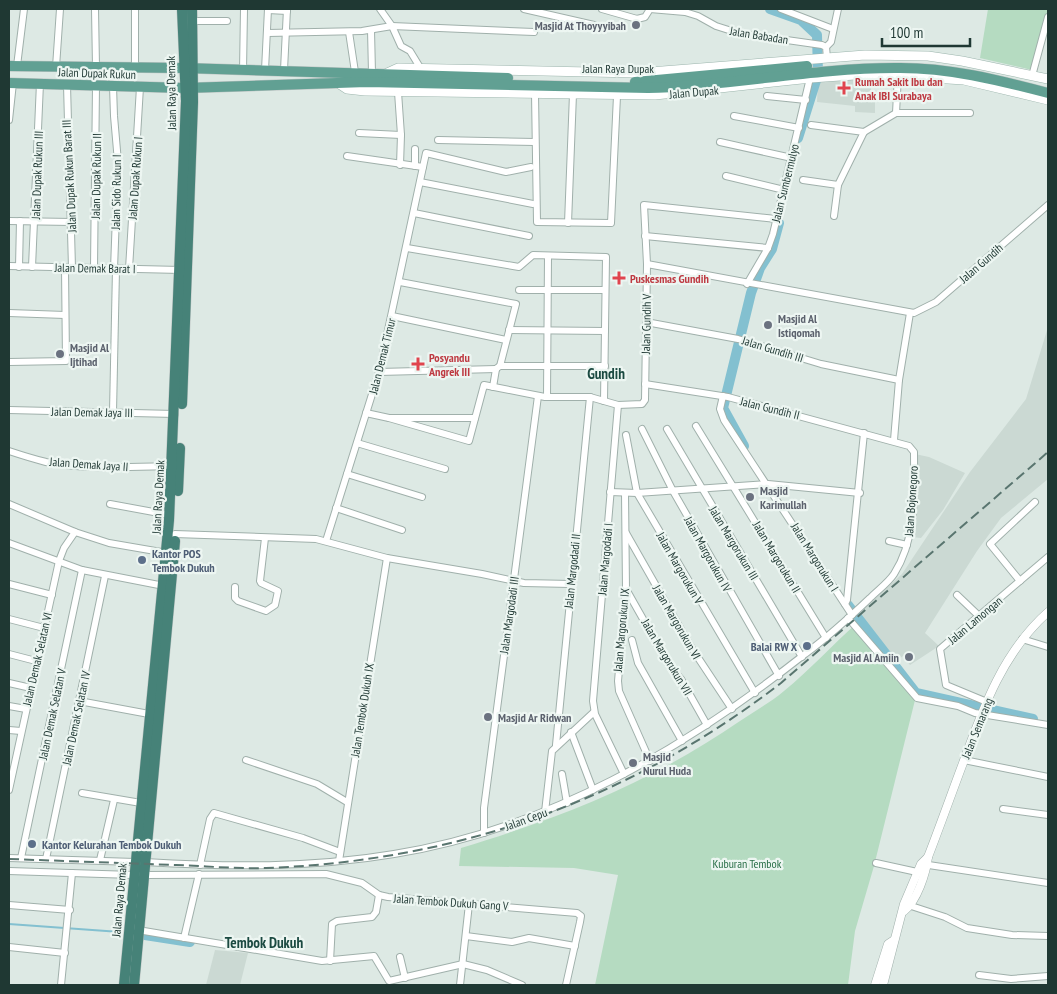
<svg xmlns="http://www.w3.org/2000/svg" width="1057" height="994" font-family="'PT Sans Narrow',sans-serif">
  <rect width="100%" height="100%" fill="#dde9e4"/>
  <g fill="#cbd9d3">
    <path d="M871,77V96L875,101V113L855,112V106L817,102L818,79Z"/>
    <path d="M1048,327V479L1001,518L977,551L925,633L939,646L910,665L903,656L894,663L857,615L902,574L970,472L1026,399Z"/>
    <path d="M915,454L929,457L965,473L943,510L921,538L912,537Z"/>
    <path d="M215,950L248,953L240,985H206Z"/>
  </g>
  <g fill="#b5dbc1">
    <path d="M988,9H1048L1032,70L980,58Z"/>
    <path d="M857,623L916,696L874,866L855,931L848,985H595L618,875L574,868L459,866L461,848C566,816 649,783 740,721C755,711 771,702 784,691C810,670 832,645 857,623Z"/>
  </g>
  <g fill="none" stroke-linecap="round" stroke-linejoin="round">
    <path stroke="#83c0d0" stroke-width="2" d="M9,924L120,932"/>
    <g stroke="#83c0d0" stroke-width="10">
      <path d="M770,9L801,20L817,35L818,74L798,138"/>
      <path d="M744,446L723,408L751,293L760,268L772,249L779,223"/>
      <path d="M848,605L916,693L1033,719"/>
      <path d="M145,935L190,942"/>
    </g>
    <defs>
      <g id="minor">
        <path d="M95,9L96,67"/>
        <path d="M380,9L392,26L401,46L410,51L421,69"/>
        <path d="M524,9L594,25"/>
        <path d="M602,9L637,19L645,17L650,9"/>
        <path d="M650,9L685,12L698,16L716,26L738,33L822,45L826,47L827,58"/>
        <path d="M781,9L833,29"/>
        <path d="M268,10L287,11"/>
        <path d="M192,21H227"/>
        <path d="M371,30L372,73"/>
        <path d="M349,32L355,72"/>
        <path d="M268,33L362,31L392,26L534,32"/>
        <path d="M826,47L831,42L838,9"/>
        <path d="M17,66L24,9"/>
        <path d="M56,67L60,9"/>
        <path d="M135,68V9"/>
        <path d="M265,70L268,9"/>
        <path d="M284,70L287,9"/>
        <path d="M243,71L244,9"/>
        <path d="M1032,76L1048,17"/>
        <path d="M67,85L72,268"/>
        <path d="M113,86L114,116L118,162L114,269"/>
        <path d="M398,92L401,135L400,165"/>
        <path d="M535,93L537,222L611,223L617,96"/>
        <path d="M767,96L806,100"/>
        <path d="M896,113H970"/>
        <path d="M896,113L898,75"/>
        <path d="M734,116L799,128"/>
        <path d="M9,120L13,83"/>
        <path d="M811,125L864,132"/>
        <path d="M359,133L401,135"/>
        <path d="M438,140L535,142"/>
        <path d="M720,142L792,158"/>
        <path d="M347,156L423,167"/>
        <path d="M415,166V149"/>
        <path d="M726,176L784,190"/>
        <path d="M803,180L838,185"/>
        <path d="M420,182L533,204"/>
        <path d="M414,213L529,236"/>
        <path d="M834,216L838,185L864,132L896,113"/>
        <path d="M9,221L72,222"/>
        <path d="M568,223L573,94"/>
        <path d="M645,236L768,248"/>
        <path d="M407,248L519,267L533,255L606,257L604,401"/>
        <path d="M647,264L914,313L936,302L1048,205"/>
        <path d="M9,266L181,270"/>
        <path d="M19,267L20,221"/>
        <path d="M32,267L40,83"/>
        <path d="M94,268L96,85"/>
        <path d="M129,269L140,87"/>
        <path d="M400,282L516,304L500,366"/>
        <path d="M747,284L768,248L773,234L810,78"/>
        <path d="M519,290H605"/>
        <path d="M9,313L65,315"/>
        <path d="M392,316L506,340"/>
        <path d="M646,322L738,339L821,364L899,380"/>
        <path d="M509,330L605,331"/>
        <path d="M9,362L66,361L65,268"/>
        <path d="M497,368L500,366H605"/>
        <path d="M379,372L496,369"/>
        <path d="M493,387L496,369"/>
        <path d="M723,396L720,409L724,420L852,615"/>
        <path d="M547,397L548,256"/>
        <path d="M618,405L593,701L595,714L624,774"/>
        <path d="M9,410L175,414"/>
        <path d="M113,412L116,269"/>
        <path d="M366,413L389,418H475"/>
        <path d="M389,418L469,441L484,385L545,397H590L618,405L642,404L645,400L647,264L644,205L776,219"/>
        <path d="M696,426L826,638"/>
        <path d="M642,429L673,491L779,676"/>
        <path d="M667,429L802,657"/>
        <path d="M626,435L637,493L755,693"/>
        <path d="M894,440L899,380L910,313"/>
        <path d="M357,443L445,469"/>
        <path d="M9,451C21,455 34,459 46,462C87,470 130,467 172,466"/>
        <path d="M347,474L422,497"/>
        <path d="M610,492L637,493L768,484L860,493"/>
        <path d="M625,493L626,589L618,681L619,691L650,761"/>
        <path d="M9,504L75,532L109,543L167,553"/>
        <path d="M110,504L170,515"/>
        <path d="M336,508L402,530"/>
        <path d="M626,533L691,647L732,709"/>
        <path d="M175,534L316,539L387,558L482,574L524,583L571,584"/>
        <path d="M326,541L379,372L426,153L506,172L531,167"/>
        <path d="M889,541L907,545"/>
        <path d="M9,543L82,570L164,586"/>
        <path d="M1020,581L990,544L1035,502"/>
        <path d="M9,584L52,595"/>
        <path d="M235,587V598L238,601L266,611L275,605L278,591L261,583L260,581L265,538"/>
        <path d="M626,589L669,665L681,679L707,725"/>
        <path d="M957,595L979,616"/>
        <path d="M845,604L847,600L864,433"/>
        <path d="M848,618L917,698L958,706L975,713L1048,725"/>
        <path d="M9,619L44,628"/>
        <path d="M1022,639L1048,647"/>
        <path d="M632,640L638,663L682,741"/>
        <path d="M9,654L36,661"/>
        <path d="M9,683L31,688"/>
        <path d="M79,701L149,714"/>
        <path d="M987,702L946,685L940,649L1048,557"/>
        <path d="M9,706L26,709"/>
        <path d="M9,730L21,731"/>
        <path d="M571,732L593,790"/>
        <path d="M556,745L590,397"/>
        <path d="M246,760L317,784L347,802"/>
        <path d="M964,760L1048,777"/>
        <path d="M562,774L567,803"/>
        <path d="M9,790L59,561L64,548L75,532"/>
        <path d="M82,793L141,803"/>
        <path d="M1003,809L1048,815"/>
        <path d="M545,812L552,751L594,712"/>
        <path d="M484,833V808L538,396"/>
        <path d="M9,858L135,862"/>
        <path d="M21,858L82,570"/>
        <path d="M46,859L105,576"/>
        <path d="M100,860L114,800"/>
        <path d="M339,861L387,558"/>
        <path d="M145,862C228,867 311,868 394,854C548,829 684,749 805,654C828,637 849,618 870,598C878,590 888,583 894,574C917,538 914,493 914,452L909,446L728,397L645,384"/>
        <path d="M876,863L917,872"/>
        <path d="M922,864L1048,883"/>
        <path d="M200,865L210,819L214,813L303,838L340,852"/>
        <path d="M9,871L133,875"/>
        <path d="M144,875L326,874L362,883L379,895L388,897L577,913L581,916L580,922L566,985"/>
        <path d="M905,904L945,917L967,928L1012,935L1048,936"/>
        <path d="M9,905L70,910"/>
        <path d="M138,930L322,961L374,956L389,981L463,964L487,970L522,985"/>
        <path d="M466,936L512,942L529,938L575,946"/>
        <path d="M184,938L199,874"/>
        <path d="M9,947L65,953"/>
        <path d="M400,957L405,978"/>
        <path d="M330,961L332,924L337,921L372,917L376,912L379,895"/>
        <path d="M979,975L1011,979L1048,976"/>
        <path d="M61,985L72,873"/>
        <path d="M460,985L469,904"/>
      </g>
      <g id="tertiary">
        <path d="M904,911C917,901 926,873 928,857C940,826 951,795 963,763C983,708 1003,652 1048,612"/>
        <path d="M875,985L888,944L894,940"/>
        <path d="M883,985L904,904L921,864L928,857"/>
      </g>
      <g id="secondary">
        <path d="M387,73L398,68L637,73L865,55L928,56L962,61L1048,79"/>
        <path d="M338,83L347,89L365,91L655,95L811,78L869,74L964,80L1048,100"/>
      </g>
      <g id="primary">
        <path d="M9,66L184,68L508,78"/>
        <path d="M635,82L807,66"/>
        <path d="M9,83L185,88L367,82L648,88C731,86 812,68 895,68C947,67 998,80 1048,93"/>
      </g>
      <g id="trunk">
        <path d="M182,404L193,102L192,9"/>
        <path d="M178,491L180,448"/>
        <path d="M124,985L169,520L186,101L182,9"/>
        <path d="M134,985L175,541"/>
      </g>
    </defs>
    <use href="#minor" stroke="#a0b0ab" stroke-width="8"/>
    <use href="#tertiary" stroke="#a0b0ab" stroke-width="9"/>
    <use href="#secondary" stroke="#9cb5ad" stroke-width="10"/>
    <use href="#primary" stroke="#bcc3c2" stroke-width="11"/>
    <use href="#trunk" stroke="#bcc3c2" stroke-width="11"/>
    <use href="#minor" stroke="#fff" stroke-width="6"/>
    <use href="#tertiary" stroke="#fff" stroke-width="8"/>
    <use href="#secondary" stroke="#fff" stroke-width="9"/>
    <use href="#primary" stroke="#61a093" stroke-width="10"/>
    <use href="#trunk" stroke="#468278" stroke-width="10"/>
    <path stroke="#59756f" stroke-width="2" stroke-dasharray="10 5" stroke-linecap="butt" d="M9,859C65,861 120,863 176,865C206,866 236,869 266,868C458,861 629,800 781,683L1048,452"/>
  </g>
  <g fill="#6b7280" stroke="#edf6f2" stroke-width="2">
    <circle cx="636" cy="25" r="5"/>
    <circle cx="768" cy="325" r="5"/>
    <circle cx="60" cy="354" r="5"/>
    <circle cx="750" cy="497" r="5"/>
    <circle cx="909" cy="657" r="5"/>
    <circle cx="488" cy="717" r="5"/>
    <circle cx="633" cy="763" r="5"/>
  </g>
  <g fill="#e0444e" stroke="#edf6f2" stroke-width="2">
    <path d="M841.5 80.5h5v5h5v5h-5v5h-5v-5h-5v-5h5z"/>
    <path d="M616.5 270.5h5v5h5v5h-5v5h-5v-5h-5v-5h5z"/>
    <path d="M415.5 356.5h5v5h5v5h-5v5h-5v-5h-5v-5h5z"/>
  </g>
  <g fill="#5c6f8a" stroke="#edf6f2" stroke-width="2">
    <circle cx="142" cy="560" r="5"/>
    <circle cx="807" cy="646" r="5"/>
    <circle cx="32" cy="844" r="5"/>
  </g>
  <g text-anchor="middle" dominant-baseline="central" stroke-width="4.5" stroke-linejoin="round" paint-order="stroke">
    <g font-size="12" font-weight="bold" fill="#5b616d" stroke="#edf6f2" text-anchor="start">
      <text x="626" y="25" text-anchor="end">Masjid At Thoyyyibah</text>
      <text x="778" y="318">Masjid Al<tspan x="778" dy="14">Istiqomah</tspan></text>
      <text x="70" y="347">Masjid Al<tspan x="70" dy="14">Ijtihad</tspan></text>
      <text x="760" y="490">Masjid<tspan x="760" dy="14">Karimullah</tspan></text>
      <text x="899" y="657" text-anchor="end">Masjid Al Amiin</text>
      <text x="498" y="717">Masjid Ar Ridwan</text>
      <text x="643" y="756">Masjid<tspan x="643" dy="14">Nurul Huda</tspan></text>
    </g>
    <g font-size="12" fill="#1f3833" stroke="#edf6f2">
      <text transform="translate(759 35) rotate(9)">Jalan Babadan</text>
      <text x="618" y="68">Jalan Raya Dupak</text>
      <text transform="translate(97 73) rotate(2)">Jalan Dupak Rukun</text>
      <text transform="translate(694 92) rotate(-5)">Jalan Dupak</text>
      <text transform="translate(171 93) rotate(-91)">Jalan Raya Demak</text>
      <text transform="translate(37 175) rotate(-88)">Jalan Dupak Rukun III</text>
      <text transform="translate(69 176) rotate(-93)">Jalan Dupak Rukun Barat III</text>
      <text transform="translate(96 176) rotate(-89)">Jalan Dupak Rukun II</text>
      <text transform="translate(135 178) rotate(-86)">Jalan Dupak Rukun I</text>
      <text transform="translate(785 183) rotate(-76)">Jalan Sumbermulyo</text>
      <text transform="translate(116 192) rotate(-89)">Jalan Sido Rukun I</text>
      <text transform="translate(981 263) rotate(-41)">Jalan Gundih</text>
      <text transform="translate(95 268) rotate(1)">Jalan Demak Barat I</text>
      <text transform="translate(646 324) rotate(-89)">Jalan Gundih V</text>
      <text transform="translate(773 349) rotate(17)">Jalan Gundih III</text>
      <text transform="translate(382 356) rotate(-76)">Jalan Demak Timur</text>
      <text transform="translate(770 408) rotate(14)">Jalan Gundih II</text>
      <text transform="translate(92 412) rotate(1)">Jalan Demak Jaya III</text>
      <text transform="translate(89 464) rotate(4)">Jalan Demak Jaya II</text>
      <text transform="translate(158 497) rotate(-87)">Jalan Raya Demak</text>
      <text transform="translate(911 501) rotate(-86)">Jalan Bojonegoro</text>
      <text transform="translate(734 543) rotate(59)">Jalan Margorukun III</text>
      <text transform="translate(708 554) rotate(61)">Jalan Margorukun IV</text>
      <text transform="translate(777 557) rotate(59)">Jalan Margorukun II</text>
      <text transform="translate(815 557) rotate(58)">Jalan Margorukun I</text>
      <text transform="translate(605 559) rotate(-85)">Jalan Margodadi I</text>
      <text transform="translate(680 568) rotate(60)">Jalan Margorukun V</text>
      <text transform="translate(572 571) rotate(-84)">Jalan Margodadi II</text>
      <text transform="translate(509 615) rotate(-82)">Jalan Margodadi III</text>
      <text transform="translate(975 620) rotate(-40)">Jalan Lamongan</text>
      <text transform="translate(677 622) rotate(60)">Jalan Margorukun VI</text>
      <text transform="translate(621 630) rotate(-85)">Jalan Margorukun IX</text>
      <text transform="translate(667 657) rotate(59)">Jalan Margorukun VII</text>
      <text transform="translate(37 659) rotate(-77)">Jalan Demak Selatan VI</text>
      <text transform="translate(362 710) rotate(-81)">Jalan Tembok Dukuh IX</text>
      <text transform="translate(52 714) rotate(-78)">Jalan Demak Selatan V</text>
      <text transform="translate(76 718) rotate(-78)">Jalan Demak Selatan IV</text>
      <text transform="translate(977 728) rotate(-68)">Jalan Semarang</text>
      <text transform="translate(526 819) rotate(-20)">Jalan Cepu</text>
      <text transform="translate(119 900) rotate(-85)">Jalan Raya Demak</text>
      <text transform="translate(451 902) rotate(4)">Jalan Tembok Dukuh Gang V</text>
    </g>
    <g font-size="12" font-weight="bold" fill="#be3a42" stroke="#edf6f2" text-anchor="start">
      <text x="855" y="81">Rumah Sakit Ibu dan<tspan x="855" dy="14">Anak IBI Surabaya</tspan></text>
      <text x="630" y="278">Puskesmas Gundih</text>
      <text x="429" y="357">Posyandu<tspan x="429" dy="14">Angrek III</tspan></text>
    </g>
    <g font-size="12" font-weight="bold" fill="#4e5e75" stroke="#edf6f2" text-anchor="start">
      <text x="152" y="553">Kantor POS<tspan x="152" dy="14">Tembok Dukuh</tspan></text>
      <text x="797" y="646" text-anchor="end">Balai RW X</text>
      <text x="42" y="844">Kantor Kelurahan Tembok Dukuh</text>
    </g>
    <g font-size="12" fill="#296f48" stroke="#edf6f2">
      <text x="747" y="863">Kuburan Tembok</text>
    </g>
    <g font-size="15" font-weight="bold" fill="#1b4a41" stroke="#edf6f2">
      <text x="606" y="373">Gundih</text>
      <text x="264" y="942">Tembok Dukuh</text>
    </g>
  </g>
  <rect width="1057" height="994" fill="none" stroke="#1f3833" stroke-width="20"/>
  <path d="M882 38v8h88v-8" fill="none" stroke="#1f3833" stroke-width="2.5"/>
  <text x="890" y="38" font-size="15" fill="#1f3833" stroke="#edf6f2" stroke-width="4" paint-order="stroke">100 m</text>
</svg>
